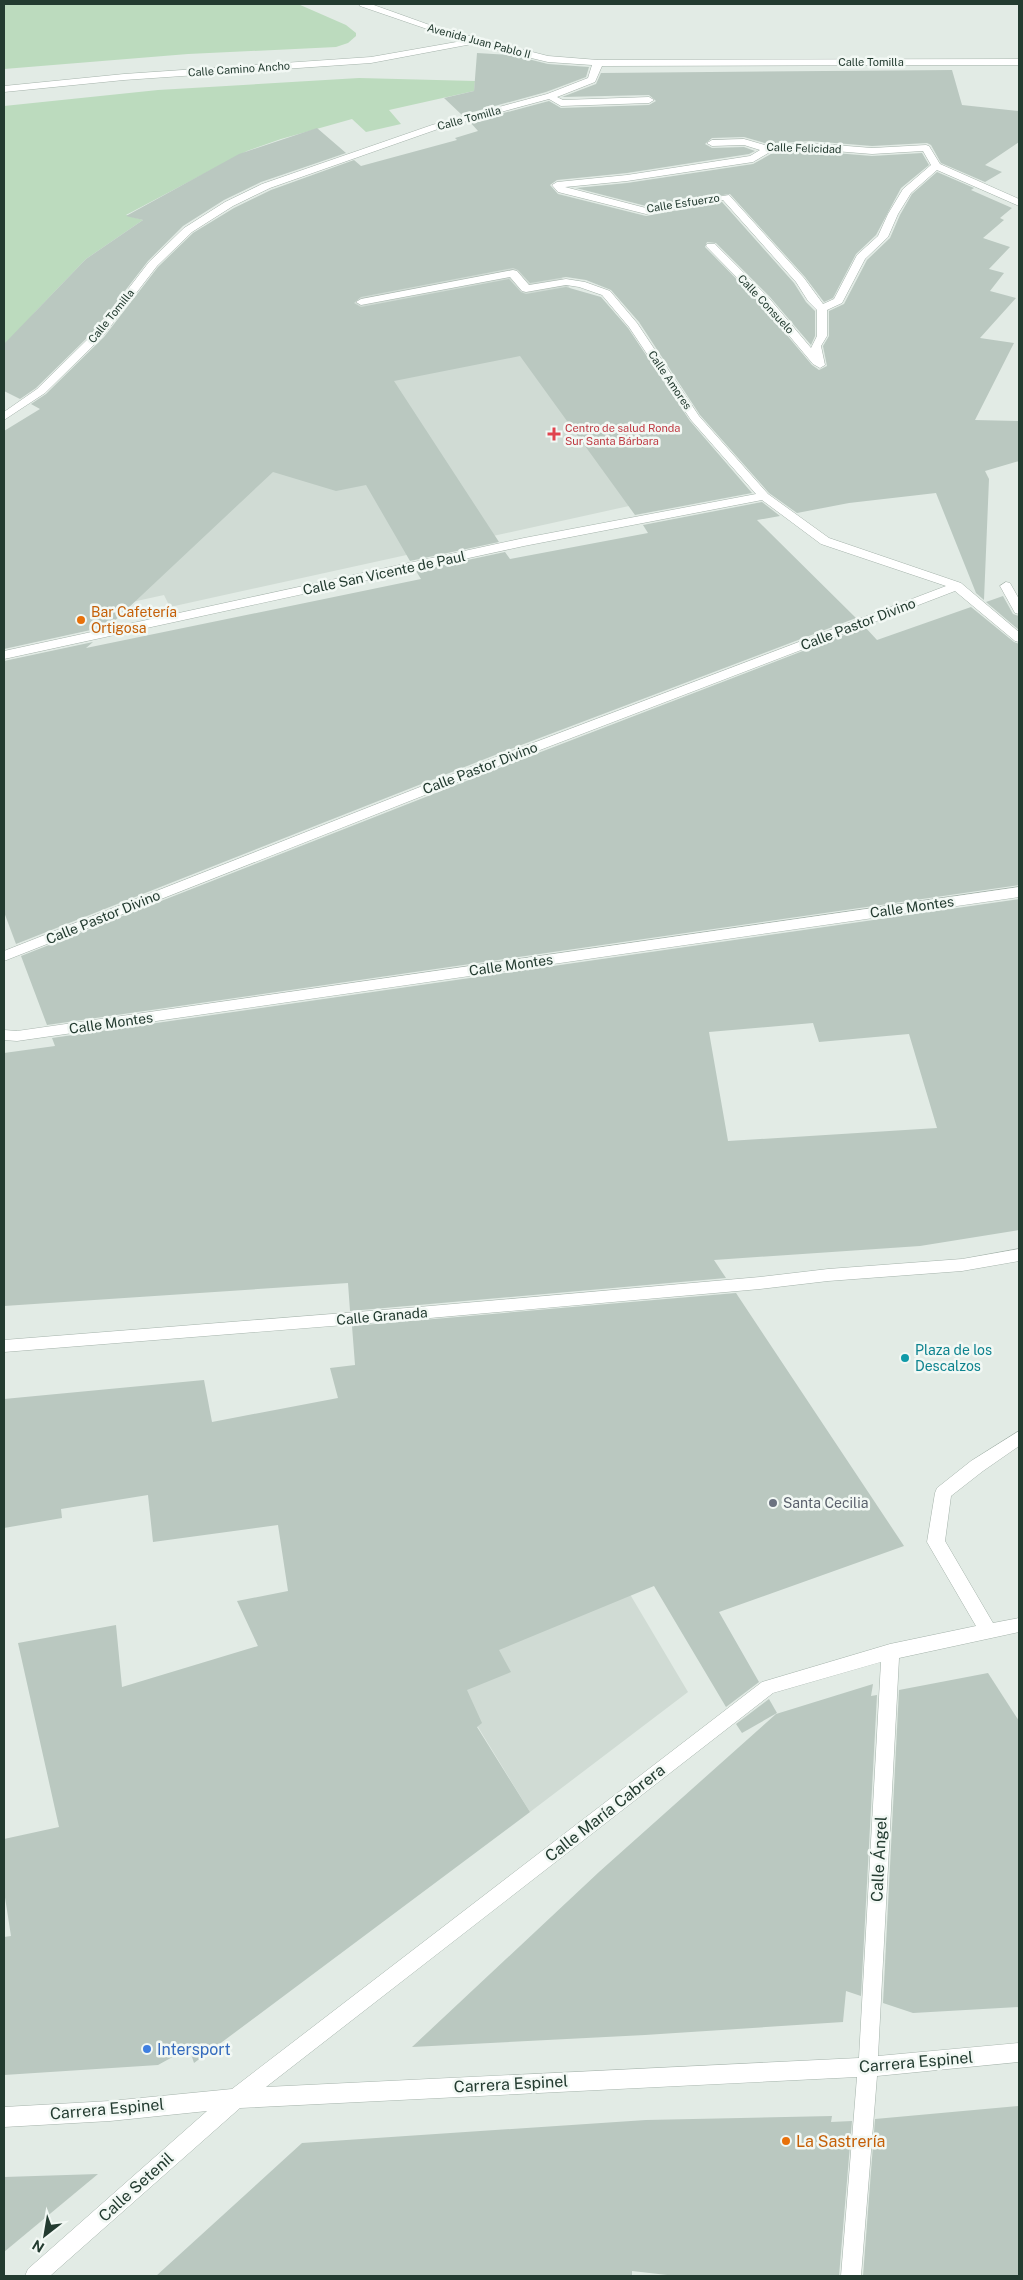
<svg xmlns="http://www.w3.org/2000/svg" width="1023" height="2280" font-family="'Public Sans',sans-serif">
  <rect width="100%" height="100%" fill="#e2ebe5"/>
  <g fill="#d0dbd4">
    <path d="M541,251L584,306L629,506L170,607L164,595L132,602L316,307Z"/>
    <path d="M556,1476L631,1596L688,1692L530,1812L478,1727L258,1646L256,1641L402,1574Z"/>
  </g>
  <g fill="#bcdbbe">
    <path d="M4,4H298L346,25L356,33V36L348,43L336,47L188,54L4,69Z"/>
    <path d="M359,78L475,81L474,91L389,110L401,124L366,132L352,119L281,139L247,151L126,215L143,220L86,259L36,311L30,318L41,333L4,367V106L158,90Z"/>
  </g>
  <g fill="#bac8c0" fill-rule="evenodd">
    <path d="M477,53L512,55L548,64L589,67L586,77L546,92L462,115L444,98L474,91Z"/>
    <path d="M952,70L962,105L1019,111V142L985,165L1002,172L985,182L941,163L931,145L927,143L872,146L810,141L768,144L744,137L712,138L705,144L712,148L744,147L755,151L749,154L627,173L557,180L550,185L558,194L646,216L722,202L794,283L806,302L815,311V336L811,345L770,297L716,243L707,242L705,247L760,303L812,365L819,370L827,366L823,346L829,336V311L844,304L867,260L890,238L900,215L912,194L937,172L974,188L971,190L1012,208L1000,218L1004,220L983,238L1010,247L989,269L1004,273L990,291L1016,298L980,338L1014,343L975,420L1019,421V461L985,471L989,479L984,600L976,593L936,493L849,503L797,513L769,493L700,415L639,322L611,290L586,280L566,277L530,283L518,270L513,268L361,297L354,303L361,307L509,279L521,292L526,294L566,287L601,297L628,328L690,421L752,493L635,515L520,356L394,381L499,542L410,561L366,485L336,491L273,472L109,626L4,649V431L40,409L31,404L46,394L104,337L158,267L193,233L234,208L271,190L354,160L361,166L457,140L455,138L478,131L470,122L549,101L561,108L649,105L656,101L649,95L562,97L596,84L601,73Z"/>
    <path d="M317,128L346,153L261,182L224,200L183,226L148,261L94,331L36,388L20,399L4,391V344L86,259L143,220L126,216L239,154Z"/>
    <path d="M810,151L872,156L922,153L929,165L901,188L876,235L856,254L833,298L824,302L805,277L730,194L646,206L576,188L627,183L753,164L771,154Z"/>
    <path d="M762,502L780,516L757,520L856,618L495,755L16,944L4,912V661L93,642L86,648L421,579L416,571L505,552L510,559L648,533L643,525Z"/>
    <path d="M1003,596L1013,614L1019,616V630L986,602Z"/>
    <path d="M971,607L1014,642L1019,644V885L47,1025L21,956L507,765L865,627L877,640Z"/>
    <path d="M1019,899V1230L920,1246L714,1260L726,1278L350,1311L348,1283L4,1306V1053L55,1046L52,1038ZM813,1023L819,1042L909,1034L937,1128L728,1141L709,1032Z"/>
    <path d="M736,1293L904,1546L719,1612L759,1682L726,1707L654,1586L499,1650L511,1672L467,1690L482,1723L477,1727L530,1812L194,2063L189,2048L158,2065L4,2075V1937L11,1936L4,1891V1839L59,1827L18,1643L116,1625L122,1687L258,1646L237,1601L288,1591L278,1525L153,1542L148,1495L61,1509L62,1518L4,1528V1399L204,1380L212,1422L338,1398L330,1368L355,1365L352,1326Z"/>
    <path d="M988,1673L1019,1721V2007L913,2013L883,2003L899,1690Z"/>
    <path d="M873,1684L871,1696L877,1695L861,1996L846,1991L843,2022L645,2035L412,2047L599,1872L776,1714Z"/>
    <path d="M769,1699L777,1713L742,1733L736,1724Z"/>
    <path d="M1019,2106V2276H863L875,2119Z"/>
    <path d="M832,2116L831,2122L852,2121L839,2276H676L632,2271V2276H156L302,2143L646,2120Z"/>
    <path d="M98,2174L4,2252V2177Z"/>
  </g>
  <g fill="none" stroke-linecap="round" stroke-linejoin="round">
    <defs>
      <g id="minor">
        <path d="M359,4H371L438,28L548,56L598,60L1019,59V65L602,66L595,82L557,97L563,100L649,97L654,100L649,103L561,106L549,99L438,129L270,188L233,206L192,232L157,266L103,336L45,393L4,420V412L37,389L95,332L149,262L184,228L225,202L262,184L432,125L547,94L588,78L592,65L548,62L472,44L371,63L124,80L4,92V86L124,74L371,57L462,41L360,6Z"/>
        <path d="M744,139L768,146L810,143L872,148L926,145L929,146L940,164L1019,199V206L937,170L911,193L898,214L888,237L865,259L842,303L827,310V336L821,346L825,365L820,368L813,364L761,302L706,246L707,244H715L769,298L811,348L817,336V310L808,301L796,282L723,200L646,214L558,192L552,185L557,182L627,175L750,156L760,150L744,145L712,146L707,143L712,140ZM810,149L872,154L923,151L931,165L903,189L888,214L878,236L857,255L834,299L823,304L804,278L729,195L646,208L565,187L627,181L753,162L770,152Z"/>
        <path d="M513,270L517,271L529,285L566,279L585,282L610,291L637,323L699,416L768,494L829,538L961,583L1019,632V642L1015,641L955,591L506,763L4,961V951L496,757L946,586L821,544L762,500L524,546L4,659V651L524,538L756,494L691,420L629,327L602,295L579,287L566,285L526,292L522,291L510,277L361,305L356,302L361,299Z"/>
        <path d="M1006,582L1010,583L1019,599V614L1015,613L1000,586Z"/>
        <path d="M1019,887V897L17,1041L4,1040V1030L17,1031Z"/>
        <path d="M1019,1249V1261L962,1271L828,1281L760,1289L407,1320L4,1352V1340L407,1308L760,1277L828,1269L962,1259Z"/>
        <path d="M1019,1431V1446L983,1471L951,1496L945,1541L993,1623L1019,1618V1632L899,1658L878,2056L1019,2043V2062L877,2076L861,2276H841L857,2077L240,2108L50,2276H25L28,2269L207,2111L110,2121L4,2127V2107L110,2101L232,2089L762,1682L890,1644L976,1626L927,1542L935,1493L937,1488L971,1461ZM881,1662L859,2058L266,2087L773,1693Z"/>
      </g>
    </defs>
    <use href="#minor" stroke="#a5b3ab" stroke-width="1"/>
    <use href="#minor" fill="#fff" fill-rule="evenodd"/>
  </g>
  <path fill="#e0444e" stroke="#f2f8f4" stroke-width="2" d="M551.5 426.5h5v5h5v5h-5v5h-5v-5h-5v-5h5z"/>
  <g fill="#e8710a" stroke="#f2f8f4" stroke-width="2">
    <circle cx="81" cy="620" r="5"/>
    <circle cx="786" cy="2141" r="5"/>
  </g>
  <circle fill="#0f9aa8" stroke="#f2f8f4" stroke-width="2" cx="905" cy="1358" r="5"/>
  <circle fill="#6b7280" stroke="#f2f8f4" stroke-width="2" cx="773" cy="1503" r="5"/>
  <circle fill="#3f7fe0" stroke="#f2f8f4" stroke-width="2" cx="147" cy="2049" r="5"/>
  <g text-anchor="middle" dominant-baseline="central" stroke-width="5" stroke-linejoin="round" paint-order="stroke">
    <g font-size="11" fill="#233b30" stroke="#f2f8f4">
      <text transform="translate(479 41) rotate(15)">Avenida Juan Pablo II</text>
      <text x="871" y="62">Calle Tomilla</text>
      <text transform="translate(239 69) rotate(-4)">Calle Camino Ancho</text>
      <text transform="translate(469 118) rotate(-15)">Calle Tomilla</text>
      <text transform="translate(804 148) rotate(2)">Calle Felicidad</text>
      <text transform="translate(683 203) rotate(-9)">Calle Esfuerzo</text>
      <text transform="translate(766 304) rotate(47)">Calle Consuelo</text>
      <text transform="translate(111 316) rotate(-51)">Calle Tomilla</text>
      <text transform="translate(670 380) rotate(56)">Calle Amores</text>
    </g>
    <g font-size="11" fill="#be3a42" stroke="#f2f8f4" text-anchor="start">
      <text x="565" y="428">Centro de salud Ronda<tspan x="565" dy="13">Sur Santa Bárbara</tspan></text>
    </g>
    <g font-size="14" fill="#233b30" stroke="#f2f8f4">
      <text transform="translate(384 573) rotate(-12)">Calle San Vicente de Paul</text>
      <text transform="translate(858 624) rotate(-21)">Calle Pastor Divino</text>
      <text transform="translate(480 768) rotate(-21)">Calle Pastor Divino</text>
      <text transform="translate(912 907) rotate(-8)">Calle Montes</text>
      <text transform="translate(103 917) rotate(-22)">Calle Pastor Divino</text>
      <text transform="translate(511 965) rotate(-8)">Calle Montes</text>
      <text transform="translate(111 1023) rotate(-8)">Calle Montes</text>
      <text transform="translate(382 1316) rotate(-5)">Calle Granada</text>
    </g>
    <g font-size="14" fill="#c56008" stroke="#f2f8f4" text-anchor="start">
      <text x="91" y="612">Bar Cafetería<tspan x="91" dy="16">Ortigosa</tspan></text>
    </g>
    <g font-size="14" fill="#0d838f" stroke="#f2f8f4" text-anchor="start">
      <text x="915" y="1350">Plaza de los<tspan x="915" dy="16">Descalzos</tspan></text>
    </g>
    <g font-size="14" fill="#5b616d" stroke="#f2f8f4" text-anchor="start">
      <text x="783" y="1503">Santa Cecilia</text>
    </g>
    <g font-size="16" fill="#233b30" stroke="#f2f8f4">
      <text transform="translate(605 1813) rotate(-38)">Calle María Cabrera</text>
      <text transform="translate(879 1859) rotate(-87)">Calle Ángel</text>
      <text transform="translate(916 2062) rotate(-5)">Carrera Espinel</text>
      <text transform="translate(511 2084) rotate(-3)">Carrera Espinel</text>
      <text transform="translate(107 2109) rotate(-5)">Carrera Espinel</text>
      <text transform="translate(136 2187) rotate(-42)">Calle Setenil</text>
    </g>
    <g font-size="16" fill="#366cbe" stroke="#f2f8f4" text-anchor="start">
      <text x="157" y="2049">Intersport</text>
    </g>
    <g font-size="16" fill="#c56008" stroke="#f2f8f4" text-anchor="start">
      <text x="796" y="2141">La Sastrería</text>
    </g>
  </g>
  <rect width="1023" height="2280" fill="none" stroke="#233b30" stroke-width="10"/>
  <g transform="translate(45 2235) rotate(211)" stroke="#f2f8f4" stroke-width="4" paint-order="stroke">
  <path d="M0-4L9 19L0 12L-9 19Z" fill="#233b30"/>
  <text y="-8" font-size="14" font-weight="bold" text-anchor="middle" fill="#233b30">N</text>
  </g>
</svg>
